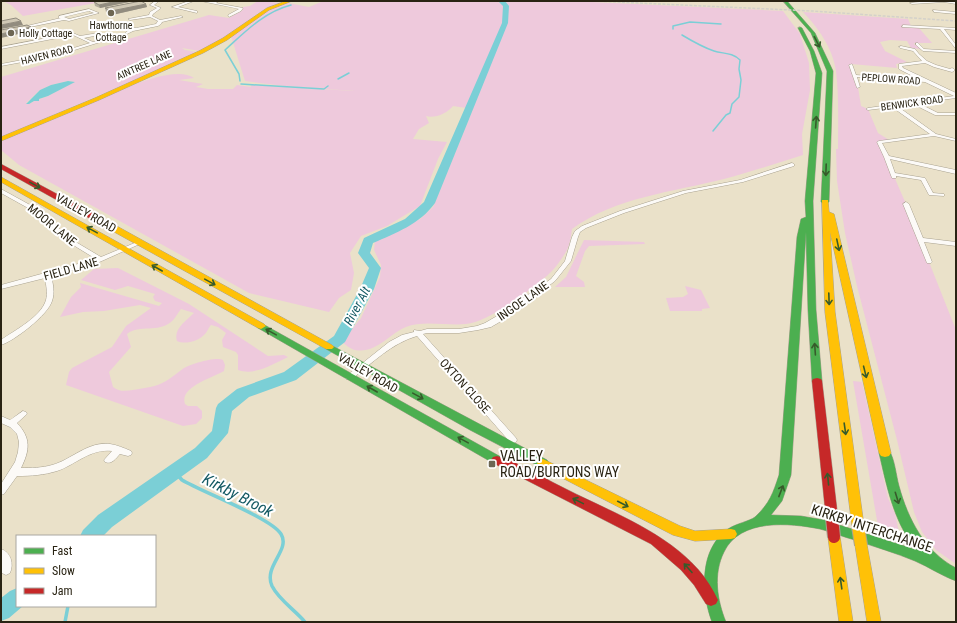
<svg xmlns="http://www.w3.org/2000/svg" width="957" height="623" font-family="'Roboto Condensed',sans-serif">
  <rect width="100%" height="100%" fill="#eae1c9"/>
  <g fill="#eec9dc" fill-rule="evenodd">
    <path d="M3,1H107L23,16L11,5Z"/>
    <path d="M258,1L282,3L260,12L232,33L200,51L182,48L185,50L196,52L126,84L1,137V77L209,15L229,18L243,10V7L250,6ZM68,81L74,82L48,96L34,101L31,103H26L40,90L51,85Z"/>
    <path d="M318,1H570L783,11L800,34L809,63L810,90L802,134L803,155C777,163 751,172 724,179C673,192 616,197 572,229C571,236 570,244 567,250C563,257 557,266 551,272C534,288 489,322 466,324C447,326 423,320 406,327C389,334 376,354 355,350C350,349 345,344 342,342L361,318L380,277L381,265L374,250L375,241L420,219L433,207L473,109L453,106C448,113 434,119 426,116L429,123L419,129L413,139L447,142L438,159L420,206L387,226L361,236L350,253L354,273L351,290L339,298L329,312L249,293L19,165L1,150V141C26,130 51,121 75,110C99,100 171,62 194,78L179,80L203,84L196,87L208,89H233L237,85L251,87V85L355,91L284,86L245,81L231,36L271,9L288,3L309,7L321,2Z"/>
    <path d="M803,12L908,19L911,26L918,27L932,43H914L915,45L919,46L920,49L911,48L907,41L890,40L880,42L885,51L907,62L896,64L897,68L851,64L858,87L861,106L868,109L878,133L889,140L879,142L906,204L956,330V564L936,550L922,532L914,512L897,440L857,286L845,233L837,181L836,149H838C838,124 839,95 836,71C833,49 818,27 803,12Z"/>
    <path d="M584,240L644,242L645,244L589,246L585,251L576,276L584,282L585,287H555L566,277Z"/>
    <path d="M118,268L189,304L268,356L284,355L288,357C273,364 255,376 238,370V355L236,352L223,347L222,340L226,333L218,327L211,325C208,328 208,331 205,334C199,341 185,345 177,341C173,329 186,321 194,313L181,309C177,314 175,319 171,322C158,333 140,324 127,334L131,347L109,372L113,387C119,392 126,391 133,390C145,388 156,387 166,381C173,377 178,372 184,368C191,364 216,356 223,360L225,365L224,371C212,378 179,387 185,404L188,406H197L202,411V418L196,424L183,426L66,385L69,372L72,368L112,347L126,326L151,308L140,305L104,311L83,312L60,317L71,297L81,287L80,283L159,306L162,303L155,301L153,297L155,294L128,286L115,290L81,280L94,269Z"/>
    <path d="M685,286L701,290L710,308L702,309V311H670L666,298L683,297L688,294Z"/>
    <path d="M853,381L862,382L888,498L895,514L899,532L894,535L879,532Z"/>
  </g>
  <path fill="#7bcfd6" d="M68,81L75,82L48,96L39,99V101H34L29,104H26L40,90L51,85Z"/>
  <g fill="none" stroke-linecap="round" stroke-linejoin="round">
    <g stroke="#7bcfd6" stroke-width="1.5">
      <path d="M673,29V26L690,22L721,24"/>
      <path d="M682,35C692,41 702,47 714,51C723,54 732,52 740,60L739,69L741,80L739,97L732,104L730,113L726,115L713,131"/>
      <path d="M338,79L349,73"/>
      <path d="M240,81L239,74L225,50C245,32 264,12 291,5"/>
      <path d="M241,84L324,89L328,86"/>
    </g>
    <g stroke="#7bcfd6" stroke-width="3.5">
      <path d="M175,472L182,480C202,492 271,518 281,534C291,550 263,566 272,586C279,600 295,610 305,622"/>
      <path d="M65,622L68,606"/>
    </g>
    <g fill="#7bcfd6" fill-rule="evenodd">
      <path d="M498,1H505L509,6L508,23L435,203C420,224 396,233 373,243L370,253L381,268L374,289L345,342L296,380L249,397L232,411L228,433L207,458L112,527L103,536H80L83,530L98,515L195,448L212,431L216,408L218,404L237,389L284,372L334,336L360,289L369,268L358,253L364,238L405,219L424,202L502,23L503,6Z"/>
      <path d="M17,588V606H23L9,618L1,621V598L10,591Z"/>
    </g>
    <defs>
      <g id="street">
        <path d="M155,1H159L154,5L161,8L153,14L152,16L160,20L181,16L183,17L162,22L161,24L158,26L133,31L127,34L125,33L129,30L115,28L111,24L113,23C126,32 141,27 156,24L158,21L150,17L130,20L128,19L149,15L150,12L157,8L150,5Z"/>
        <path d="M189,1H194L178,7L197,11V13L172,7Z"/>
        <path d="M201,1L213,2L219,1L216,3L243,8L241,11L229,17L228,15L239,9Z"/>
        <path d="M929,1L956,2V4L944,2L912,4L910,3Z"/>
        <path d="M89,9L99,13L69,21L64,20L20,29L18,28L61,18H59V16ZM89,11L94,13L69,19L64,17Z"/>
        <path d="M933,10L956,12V14L934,12Z"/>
        <path d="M903,25L956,28V30L944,29L956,45V49L940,29L902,27Z"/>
        <path d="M73,33L80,36L98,33L99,35L84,38L93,42L105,39L107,40L55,56L1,66V64L54,54L90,43L73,35L1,49V47Z"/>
        <path d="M916,43H918L924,49L956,51V53L923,51L916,45Z"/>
        <path d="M901,46L915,49L919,54L927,61L936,65L950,69L952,68L954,69V71L952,72L934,67L925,63L902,66L903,68L956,93V98L918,103L938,113H956V115H935L913,104L897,106L936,134L956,139V141L934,136L882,143L889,156L956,170V174L890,159L895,173L925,178L933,193L944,194V196L929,195L921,180L896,176V178H892L884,157L877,142L879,141L930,134L892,107L868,110L866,109L868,108L954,96L925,82L857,77L860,87L857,88L849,65L852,64L856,75L920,80L899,69V64L922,61L913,51L900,48L899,47Z"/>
        <path d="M792,163L794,164V166L743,182L686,193L624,213L586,228L580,232L578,237L571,261L555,281L503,320L491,327L478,330L459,333H427L423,334L516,438L517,440L516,442L513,443L510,442L417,336C392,343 372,363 352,379H346L345,377L389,342L402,335L414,332V330L420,331L427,329H459L477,326L485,323L497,316L551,279L565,261L572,237L575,231L582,226L620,211L683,191L740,180Z"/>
        <path d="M1,189L41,211L69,238L101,257L137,242H141L142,243L95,264L51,276C53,283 55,293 52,301C48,315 14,341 1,345V340C15,330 41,317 46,300C48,293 46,285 45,278L1,289V285L96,259L65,240L37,213L1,193Z"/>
        <path d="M906,202L909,204L923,238L956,242V246L924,242L932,262L931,263H927L903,204Z"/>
        <path d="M23,411L26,412L27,414L17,423C31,438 30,450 21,468C31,468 42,468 52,465C71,460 88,441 110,444C117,445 124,448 131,451L132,453L131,455L128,456L120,454C116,458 112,465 105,462L104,460L112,451C91,448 75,465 57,471C44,475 31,476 17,476L4,494L1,495V484L15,462L18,452L19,442L17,434L10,427L1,423V416L10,420Z"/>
        <path d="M1,549C11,552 14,564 10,573L6,575L2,573L1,570Z"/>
      </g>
      <g id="fast">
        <path d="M783,1H787L815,33L833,71L829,202L825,204L821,202L827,71L811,33Z"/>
        <path d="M800,27L802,28L814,51L822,73L813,201L816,310L822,381L821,383H813L812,381L808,310L806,232L791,475L782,501L771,515L801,516L824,520L917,550C894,524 887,487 879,453L881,450L885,449L889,450C895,460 896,475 899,486C908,519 925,552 956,568V581C942,576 929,567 915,561C896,553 875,547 855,540C843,537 832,532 820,529C790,523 740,518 724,552C713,574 717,600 726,622H712C701,593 699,549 728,529C735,524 750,521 755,517C770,503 773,493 779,475L797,237L801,219L806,217L805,201L816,73L810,51L798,28Z"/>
        <path d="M261,323L501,457L503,460L501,463L497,464L493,463L258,328L256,326Z"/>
        <path d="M329,344L547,460L549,463L547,466L543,467L539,466L470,430L326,349L324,347L326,345Z"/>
      </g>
      <g id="slow">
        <path d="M286,1H292L269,10L227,40L203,53L99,100L1,141V137L95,98L199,51L223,38L267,8Z"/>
        <path d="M1,177L264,324L266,326L261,329L258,328L1,182Z"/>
        <path d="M822,200H828L829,212L834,214L891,453L889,456L885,457L881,456L879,453L830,232L835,312L864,526L862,530L858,531L854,530L852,526L825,312Z"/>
        <path d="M107,224H113L332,345L334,347L332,349H326L107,228Z"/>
        <path d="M543,459L680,526L695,531L731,529L735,530L737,534L735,538L731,539L695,541L673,535L539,466L537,463L539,460Z"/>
        <path d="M834,532L838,533L840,537L853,622H839L828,537L830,533Z"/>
        <path d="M861,539L865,541L867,545L881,622H867L855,545L857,541Z"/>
      </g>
      <g id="jam">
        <path d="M1,164L113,224L114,226L110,228H107L1,169Z"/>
        <path d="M817,378L821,379L822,381L838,518L836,522L832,523L828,522L826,518L812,381L813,379Z"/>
        <path d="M497,456C518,462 545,479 566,489C619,516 692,541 718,600L716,604L711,606L706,604L694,585L681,570L651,544L493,463L491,460L493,457Z"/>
      </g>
    </defs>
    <use href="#street" stroke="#a9a290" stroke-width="1"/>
    <use href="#fast" stroke="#a9a290" stroke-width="1"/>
    <use href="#slow" stroke="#a9a290" stroke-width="1"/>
    <use href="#jam" stroke="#a9a290" stroke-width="1"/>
    <use href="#street" fill="#fcfaf7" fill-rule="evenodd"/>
    <use href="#fast" fill="#4caf50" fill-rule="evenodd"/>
    <use href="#slow" fill="#ffc107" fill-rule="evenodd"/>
    <use href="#jam" fill="#c62828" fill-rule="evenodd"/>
    <path stroke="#d4d1ca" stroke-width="1.5" stroke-dasharray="3 1.5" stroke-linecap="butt" d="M595,1L812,11L956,21"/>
    <defs>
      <path id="slow-bridge" d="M858,526L861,545"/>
      <path id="jam-bridge" d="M832,518L834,537"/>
    </defs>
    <use href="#slow-bridge" stroke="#a9a290" stroke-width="14" stroke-linecap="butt"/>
    <use href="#jam-bridge" stroke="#a9a290" stroke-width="14" stroke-linecap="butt"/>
    <use href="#slow-bridge" stroke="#ffc107" stroke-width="12"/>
    <use href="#jam-bridge" stroke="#c62828" stroke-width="12"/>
  </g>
  <g fill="#b3ac9c">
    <path d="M134,1L100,8L95,6L94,2Z"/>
    <path d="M146,4L147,7L112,15L106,12L105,8Z"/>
  </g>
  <g fill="#928c7f">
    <path d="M117,1H134L100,8L99,5Z"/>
    <path d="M146,4L147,7L112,15L111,11Z"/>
    <path d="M21,21L23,25L1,29V25Z"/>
    <path d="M31,27L32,31L1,38V34Z"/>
  </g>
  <g fill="#d0c8b5" stroke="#928c7f">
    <path d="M101,1H117L99,5L94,2Z"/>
    <path d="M141,1L146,4L111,11L105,8Z"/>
    <path d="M16,18L21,21L1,25V21Z"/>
    <path d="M27,25L31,27L1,34V30Z"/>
  </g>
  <defs><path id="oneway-shaft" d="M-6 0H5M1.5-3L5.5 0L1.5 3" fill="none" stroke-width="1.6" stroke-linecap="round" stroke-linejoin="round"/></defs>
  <g stroke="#375b2b">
    <use href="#oneway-shaft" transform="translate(817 42) rotate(63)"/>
    <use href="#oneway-shaft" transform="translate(816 122) rotate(-86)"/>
    <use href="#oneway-shaft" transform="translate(826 170) rotate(92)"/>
    <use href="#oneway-shaft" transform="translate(35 185) rotate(29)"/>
    <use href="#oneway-shaft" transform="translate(92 230) rotate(-151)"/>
    <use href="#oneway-shaft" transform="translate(838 245) rotate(78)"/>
    <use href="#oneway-shaft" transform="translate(157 268) rotate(-150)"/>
    <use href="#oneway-shaft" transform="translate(210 282) rotate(29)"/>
    <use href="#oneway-shaft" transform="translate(829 299) rotate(88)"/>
    <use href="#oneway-shaft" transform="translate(271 332) rotate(-151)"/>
    <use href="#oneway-shaft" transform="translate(815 349) rotate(-94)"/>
    <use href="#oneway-shaft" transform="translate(865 372) rotate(76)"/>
    <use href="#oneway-shaft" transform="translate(372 389) rotate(-150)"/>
    <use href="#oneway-shaft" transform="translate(418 396) rotate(29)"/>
    <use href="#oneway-shaft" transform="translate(845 429) rotate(82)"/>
    <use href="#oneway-shaft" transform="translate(463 440) rotate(-151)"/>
    <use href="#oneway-shaft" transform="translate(828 479) rotate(-96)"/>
    <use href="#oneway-shaft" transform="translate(781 491) rotate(-69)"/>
    <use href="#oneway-shaft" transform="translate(897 498) rotate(73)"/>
    <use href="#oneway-shaft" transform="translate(578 501) rotate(-154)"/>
    <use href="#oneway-shaft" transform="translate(623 504) rotate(27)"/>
    <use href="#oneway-shaft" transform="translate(688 568) rotate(-132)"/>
    <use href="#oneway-shaft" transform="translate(841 583) rotate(-98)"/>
  </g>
  <g fill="#6d6653" stroke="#fff" stroke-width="1.5">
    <circle cx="111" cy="13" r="4"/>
    <circle cx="11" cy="33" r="4"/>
    <rect x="488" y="460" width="8" height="8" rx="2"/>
  </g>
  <g text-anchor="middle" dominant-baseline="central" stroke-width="4" stroke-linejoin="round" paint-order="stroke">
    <g font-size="10" fill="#292313" stroke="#fff">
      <text x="111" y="25">Hawthorne<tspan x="111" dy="12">Cottage</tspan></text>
      <text x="19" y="33" text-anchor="start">Holly Cottage</text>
    </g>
    <g font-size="10" fill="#292313" stroke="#fff">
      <text transform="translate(47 55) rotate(-14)">HAVEN ROAD</text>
      <text transform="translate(144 65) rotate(-24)">AINTREE LANE</text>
      <text transform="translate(891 79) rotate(4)">PEPLOW ROAD</text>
      <text transform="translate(912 103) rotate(-8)">BENWICK ROAD</text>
    </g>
    <g font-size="12" fill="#292313" stroke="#fff">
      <text transform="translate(86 213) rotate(29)">VALLEY ROAD</text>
      <text transform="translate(52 225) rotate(39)">MOOR LANE</text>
      <text transform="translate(71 269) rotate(-16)">FIELD LANE</text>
      <text transform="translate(523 301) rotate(-35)">INGOE LANE</text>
      <text transform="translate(368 373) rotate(30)">VALLEY ROAD</text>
      <text transform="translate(465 386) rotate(48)">OXTON CLOSE</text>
    </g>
    <g font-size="13" font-style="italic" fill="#145a64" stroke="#fff">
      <text transform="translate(357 306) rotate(-62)">River Alt</text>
    </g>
    <g font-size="14" fill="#292313" stroke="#fff" text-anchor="start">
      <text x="500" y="456">VALLEY<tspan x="500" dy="16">ROAD/BURTONS WAY</tspan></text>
    </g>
    <g font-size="14" fill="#292313" stroke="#fff">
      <text transform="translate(872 528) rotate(18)">KIRKBY INTERCHANGE</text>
    </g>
    <g font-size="16" font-style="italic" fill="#145a64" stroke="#fff">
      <text transform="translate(238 495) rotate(27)">Kirkby Brook</text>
    </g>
  </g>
  <rect width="957" height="623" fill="none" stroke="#292313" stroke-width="4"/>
  <rect x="16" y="535" width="140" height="72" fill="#ffffff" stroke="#a9a7a1"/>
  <rect x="24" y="548" width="20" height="6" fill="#4caf50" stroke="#a9a7a1"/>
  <text x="52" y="555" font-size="12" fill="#292313">Fast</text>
  <rect x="24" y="568" width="20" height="6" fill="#ffc107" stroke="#a9a7a1"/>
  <text x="52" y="575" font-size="12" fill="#292313">Slow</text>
  <rect x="24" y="588" width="20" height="6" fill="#c62828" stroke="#a9a7a1"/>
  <text x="52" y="595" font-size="12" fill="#292313">Jam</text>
</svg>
